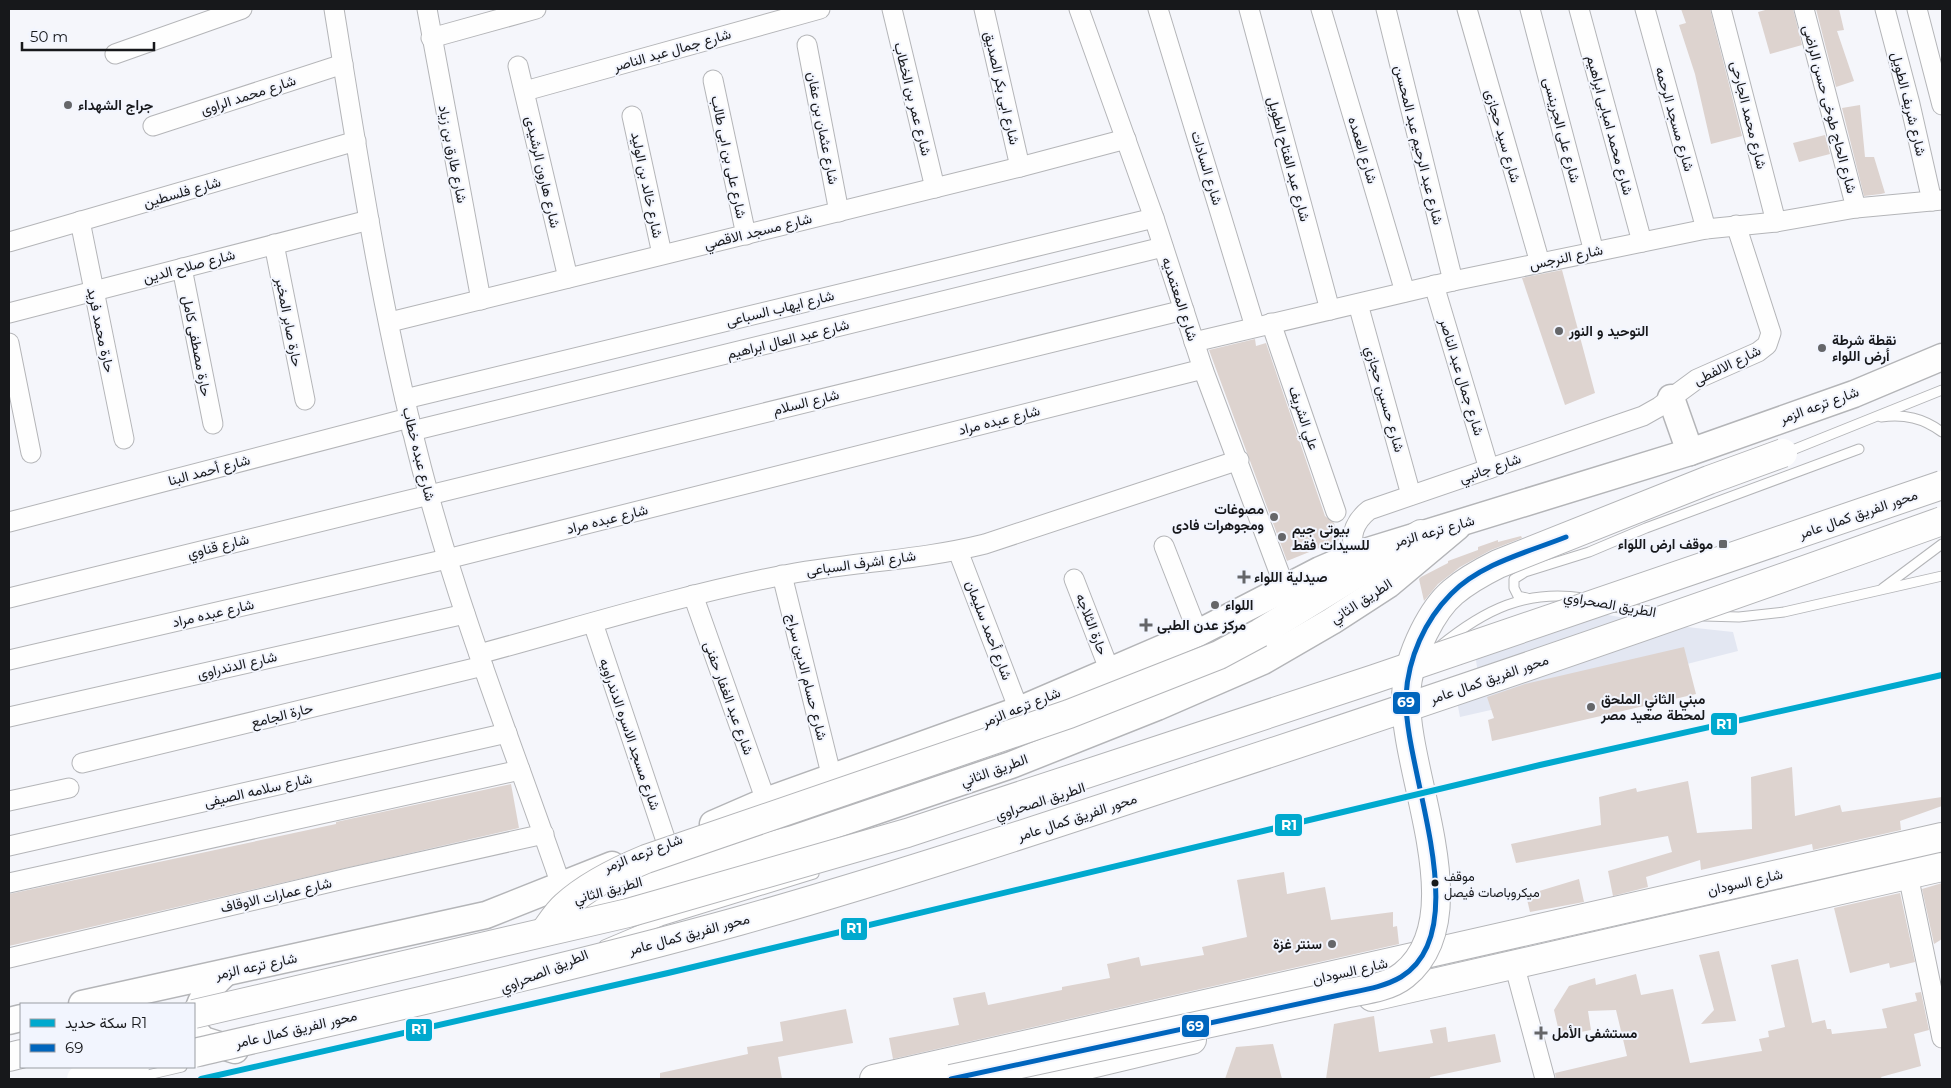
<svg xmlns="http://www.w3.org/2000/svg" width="1951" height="1088" font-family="Montserrat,Vazirmatn,sans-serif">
  <rect width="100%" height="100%" fill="#f5f6fb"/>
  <path fill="#e3e7f2" d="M1597,613L1659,624L1733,632L1738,651L1636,677L1460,717L1456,696L1479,679L1472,636Z"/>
  <g fill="#ddd3cf">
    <path d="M1681,9H1710L1742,136L1711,144L1695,74L1679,25L1686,23Z"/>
    <path d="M1769,9H1793L1802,45L1770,54L1758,12Z"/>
    <path d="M1816,9H1839L1844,30L1837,31L1854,81L1836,87Z"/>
    <path d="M1860,105L1865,157H1874L1885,193L1881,194L1864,196L1842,108Z"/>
    <path d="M1825,135L1830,154L1799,162L1793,143Z"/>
    <path d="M1562,270L1595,393L1565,405L1522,278Z"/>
    <path d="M1255,339L1256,346L1266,343L1325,516L1334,523L1339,540L1287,561L1209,350Z"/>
    <path d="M1521,536L1522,538L1491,550L1460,567L1438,584L1424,601L1419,579L1421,577L1448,563V561L1478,550V547L1498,540V542Z"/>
    <path d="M1684,647L1696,694L1492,741L1488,720L1494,718L1487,697L1525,684Z"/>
    <path d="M1792,767L1795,816L1840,805L1842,812L1942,797V806L1900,821L1901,830L1813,850L1812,844L1701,870L1700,860L1646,877L1648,887L1613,896L1608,871L1672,852L1668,836L1516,863L1511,844L1601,825L1599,797L1636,788L1637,792L1688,781L1697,833L1752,829L1751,777Z"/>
    <path d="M511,784L519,828L9,946V894L336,824V822Z"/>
    <path d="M1284,872L1287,894L1325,887L1331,920L1393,912V927L1397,926L1399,944L893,1059L889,1038L959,1025L953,998L985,992L988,1005L1062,990V987L1110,978L1107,964L1139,957L1141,966L1204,955L1202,947L1247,937L1237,880Z"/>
    <path d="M1579,879L1584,902L1530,912L1526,895Z"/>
    <path d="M1942,883V939L1934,944L1922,889Z"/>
    <path d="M1900,893L1915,962L1890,968L1889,963L1850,973L1834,908Z"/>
    <path d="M1719,951L1736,1021L1701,1024L1714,1010L1699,955Z"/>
    <path d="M1798,959L1812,1023L1825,1020L1827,1029H1831L1832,1034L1887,1028L1882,1009L1917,1001L1915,993L1921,992L1929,1030L1914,1034L1921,1066L1881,1077L1882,1079H1556L1555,1073L1627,1056L1616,1010L1588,1011L1591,1030L1560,1036L1554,1010L1569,986L1595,978L1596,985L1636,974L1641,995L1673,989L1690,1063L1762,1051L1759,1039L1769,1037L1768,1031L1785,1027L1771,965Z"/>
    <path d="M846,1009L853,1043L778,1057L782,1079H660V1073L748,1054L747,1047L783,1041L780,1022Z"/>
    <path d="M1374,1016L1379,1052L1433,1043L1430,1030L1446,1027L1448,1042L1495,1034L1501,1062L1430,1077V1079H1326L1334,1024Z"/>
    <path d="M1273,1044L1282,1079H1225L1236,1047Z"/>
  </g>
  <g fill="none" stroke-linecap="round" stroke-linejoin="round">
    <defs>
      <g id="lane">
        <path d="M1881,417C1905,414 1923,418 1942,432"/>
        <path d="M1785,453L1942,390"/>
        <path d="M1883,588L1942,544"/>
        <path d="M1527,598L1518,596L1514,588V579L1525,572L1589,552L1646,528L1859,449"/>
        <path d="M1612,607L1659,612"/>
        <path d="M1704,616L1739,617L1784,612L1942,576"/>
        <path d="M1440,646C1484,610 1526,589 1583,598"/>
        <path d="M604,945L661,921L814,874"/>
        <path d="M135,1078L182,1067"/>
      </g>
      <g id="street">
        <path d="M334,9C360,170 385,334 428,492C464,625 516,754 561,885"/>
        <path d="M427,9L481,300"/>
        <path d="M892,9L935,188"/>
        <path d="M984,9L1020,167"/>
        <path d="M1079,9L1154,218L1203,369L1285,588"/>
        <path d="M1158,9L1255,327"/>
        <path d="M1249,9L1330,310"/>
        <path d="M1321,9L1405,292"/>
        <path d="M1386,9L1453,281"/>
        <path d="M1467,9L1540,263"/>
        <path d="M1530,9L1594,252"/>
        <path d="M1579,9L1642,242"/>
        <path d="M1645,9L1706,229"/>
        <path d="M1721,9L1776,222"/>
        <path d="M1804,9L1856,208"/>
        <path d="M1885,9L1910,104L1932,201"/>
        <path d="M1917,9L1942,105"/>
        <path d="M431,38L536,9"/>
        <path d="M807,45L839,212"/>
        <path d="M115,54L242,9"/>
        <path d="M518,66L568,278"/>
        <path d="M713,80L746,235"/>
        <path d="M525,91L820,9"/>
        <path d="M632,116L662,254"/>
        <path d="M153,126L343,64"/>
        <path d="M80,221L124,439"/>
        <path d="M9,242L356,141"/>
        <path d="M274,244L305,400"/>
        <path d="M182,268L213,424"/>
        <path d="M1434,285L1489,469"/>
        <path d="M1358,304L1411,495"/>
        <path d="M9,313L369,220"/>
        <path d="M390,322L1020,167L1126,139"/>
        <path d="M1271,323L1336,512"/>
        <path d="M1194,342L1453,281L1706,229L1776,222L1856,208L1942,200"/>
        <path d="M9,343L31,453"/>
        <path d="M405,399L1154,218"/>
        <path d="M412,431L1163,247"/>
        <path d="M9,522L409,418"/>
        <path d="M1164,546L1198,633"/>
        <path d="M958,551L1019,710"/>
        <path d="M1355,555C1349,536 1354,522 1369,510L1643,416L1659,407L1697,379L1758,352L1767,345L1771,333L1736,225"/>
        <path d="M782,575L832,778"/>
        <path d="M1074,579L1109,669"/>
        <path d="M693,595L766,801"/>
        <path d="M9,598L1184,310"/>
        <path d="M593,623L667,844"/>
        <path d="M479,654C579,627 678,596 779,576C847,562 917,561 985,544L1239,460"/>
        <path d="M9,660L447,559L1203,369"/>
        <path d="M9,717L465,614"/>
        <path d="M82,763L483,666"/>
        <path d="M9,801L69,788"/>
        <path d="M9,846L507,733"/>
        <path d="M1908,875L1942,1038"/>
        <path d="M9,883L520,770"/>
        <path d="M9,958L348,878L544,834"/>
        <path d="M1514,964L1545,1079"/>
      </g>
      <g id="secondary">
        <path d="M1671,398L1690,452"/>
        <path d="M713,824L766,801L1019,710L1198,633L1320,570L1355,555L1690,452L1854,394L1942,357"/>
        <path d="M582,897L793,839L1011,765L1157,707L1263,661L1332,621L1389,584L1457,527"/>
        <path d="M225,973C204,993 198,1001 194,1030L203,1040L235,1050"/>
        <path d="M82,1004L486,915L612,865"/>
        <path d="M9,1021L21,1018"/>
      </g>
      <g id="primary">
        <path d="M1372,997L1942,867"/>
        <path d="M874,1079L1942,837"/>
        <path d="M1028,1079L1192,1040"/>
      </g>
      <g id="highway">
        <path d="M1260,633L1421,534"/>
        <path d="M9,1057L21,1054"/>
      </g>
    </defs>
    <use href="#lane" stroke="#b4b5b8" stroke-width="11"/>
    <use href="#street" stroke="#b4b5b8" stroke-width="21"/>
    <use href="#secondary" stroke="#b4b5b8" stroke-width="29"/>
    <use href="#primary" stroke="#b4b5b8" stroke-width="30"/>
    <use href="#highway" stroke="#b4b5b8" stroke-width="30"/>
    <use href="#lane" stroke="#fefefe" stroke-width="9"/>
    <use href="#street" stroke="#fefefe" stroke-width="19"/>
    <use href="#secondary" stroke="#fefefe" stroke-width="26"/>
    <use href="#primary" stroke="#fefefe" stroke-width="28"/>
    <use href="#highway" stroke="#fefefe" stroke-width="28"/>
    <path stroke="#c3c3c5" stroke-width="4" stroke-dasharray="2.5 5" stroke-linecap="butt" d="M201,1079L668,973L1540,765L1942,675"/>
    <defs>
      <path id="primary-bridge" d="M951,1079L1344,994C1363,990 1388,988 1404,975C1476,917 1404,775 1406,696C1407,673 1414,652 1424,632C1431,618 1441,602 1453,592C1467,580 1482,572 1498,564L1709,480L1783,453"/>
      <g id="highway-bridge">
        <path d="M545,931C551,923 557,913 565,906C588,885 617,871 646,859L1069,714L1219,655L1260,633"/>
        <path d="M194,1014L628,913L907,833L1374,679L1942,485"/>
        <path d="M194,1053C376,1011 559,971 739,921C895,877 1049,826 1203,775C1451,694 1697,609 1942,521"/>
        <path d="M81,1079L135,1067"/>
      </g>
    </defs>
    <use href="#primary-bridge" stroke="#b4b5b8" stroke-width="30" stroke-linecap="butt"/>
    <use href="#highway-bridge" stroke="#b4b5b8" stroke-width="30" stroke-linecap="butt"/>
    <use href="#primary-bridge" stroke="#fefefe" stroke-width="28"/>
    <use href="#highway-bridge" stroke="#fefefe" stroke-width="28"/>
    <defs>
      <path id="bus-1" d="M951,1079L1344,994C1363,990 1384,987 1401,977C1478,930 1403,769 1406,696C1408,658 1425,620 1451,594C1480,564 1528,552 1566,537"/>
    </defs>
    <use href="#bus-1" stroke="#f2f5fe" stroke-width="9"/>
    <use href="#bus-1" stroke="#0065bd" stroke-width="5"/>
    <defs>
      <path id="rail-1" d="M201,1079L668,973L1540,765L1942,675"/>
    </defs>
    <use href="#rail-1" stroke="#f2f5fe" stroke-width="10"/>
    <use href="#rail-1" stroke="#00a9ce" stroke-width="6"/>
  </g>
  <g fill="#656669" stroke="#f2f5fe" stroke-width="2">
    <circle cx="68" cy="105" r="5"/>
    <circle cx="1559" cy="331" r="5"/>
    <circle cx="1822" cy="348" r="5"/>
    <circle cx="1274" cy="517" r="5"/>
    <circle cx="1282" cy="537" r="5"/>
    <rect x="1718" y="539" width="10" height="10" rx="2.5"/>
    <path d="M1241.5 569.5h5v5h5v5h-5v5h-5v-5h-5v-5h5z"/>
    <circle cx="1215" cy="605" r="5"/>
    <path d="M1143.5 617.5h5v5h5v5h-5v5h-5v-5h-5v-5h5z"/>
    <circle cx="1591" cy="707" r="5"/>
    <circle cx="1332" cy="944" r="5"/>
    <path d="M1538.5 1025.5h5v5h5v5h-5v5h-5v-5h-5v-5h5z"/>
  </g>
  <circle fill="#17181b" stroke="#f2f5fe" stroke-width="2" cx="1435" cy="883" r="4.5"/>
  <g text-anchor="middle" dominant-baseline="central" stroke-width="4" stroke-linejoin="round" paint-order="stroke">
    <g font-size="13" fill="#17181b" stroke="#f2f5fe" text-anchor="start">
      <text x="1444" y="876">موقف<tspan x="1444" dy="16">ميكروباصات فيصل</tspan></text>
    </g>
    <g font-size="14" fill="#17181b" stroke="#f2f5fe">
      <text transform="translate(672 50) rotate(-16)">شارع جمال عبد الناصر</text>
      <text transform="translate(1002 88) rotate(77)">شارع ابى بكر الصديق</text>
      <text transform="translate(248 95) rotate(-18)">شارع محمد الراوى</text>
      <text transform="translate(913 99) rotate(76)">شارع عمر بن الخطاب</text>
      <text transform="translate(1909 104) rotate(76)">شارع شريف الطويل</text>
      <text transform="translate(1830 109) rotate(75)">شارع الحاج طوخى حسن الراضى</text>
      <text transform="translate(1749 115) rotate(76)">شارع محمد الجارحى</text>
      <text transform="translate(1675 119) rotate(74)">شارع مسجد الرحمه</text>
      <text transform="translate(1610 125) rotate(75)">شارع محمد امبابى ابراهيم</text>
      <text transform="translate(823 128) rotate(79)">شارع عثمان بن عفان</text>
      <text transform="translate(1562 130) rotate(75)">شارع على الجرينسى</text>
      <text transform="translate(1503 136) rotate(74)">شارع سيد حجازى</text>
      <text transform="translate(1419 145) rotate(76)">شارع عبد الرحيم عبد المحسن</text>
      <text transform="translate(1363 150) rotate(73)">شارع العمده</text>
      <text transform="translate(453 154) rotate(79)">شارع طارق بن زياد</text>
      <text transform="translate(729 157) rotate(78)">شارع على بن ابى طالب</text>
      <text transform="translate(1289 159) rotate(75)">شارع عبد الفتاح الطويل</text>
      <text transform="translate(1207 168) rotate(73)">شارع السادات</text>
      <text transform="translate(543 172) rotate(77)">شارع هارون الرشيدى</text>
      <text transform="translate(647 185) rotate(78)">شارع خالد بن الوليد</text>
      <text transform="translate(182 192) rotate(-16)">شارع فلسطين</text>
      <text transform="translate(758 231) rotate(-14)">شارع مسجد الاقصي</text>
      <text transform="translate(1566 257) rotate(-12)">شارع النرجس</text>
      <text transform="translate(189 266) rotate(-15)">شارع صلاح الدين</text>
      <text transform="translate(1180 299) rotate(72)">شارع المعتمديه</text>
      <text transform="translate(780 308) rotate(-14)">شارع ايهاب السباعى</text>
      <text transform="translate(289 322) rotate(79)">حارة صابر المخبر</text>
      <text transform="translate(101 330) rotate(78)">حارة محمد فريد</text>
      <text transform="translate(788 339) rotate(-14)">شارع عبد العال ابراهيم</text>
      <text transform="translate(197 346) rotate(79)">حارة مصطفى كامل</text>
      <text transform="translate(1727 365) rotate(-26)">شارع الالفطى</text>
      <text transform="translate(1462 377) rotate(73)">شارع جمال عبد الناصر</text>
      <text transform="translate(1385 399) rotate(74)">شارع حسين حجازي</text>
      <text transform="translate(806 402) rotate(-14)">شارع السلام</text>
      <text transform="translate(1819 405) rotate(-20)">شارع ترعه الزمر</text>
      <text transform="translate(1304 418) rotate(71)">علي الشريف</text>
      <text transform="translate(999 420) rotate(-14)">شارع عبده مراد</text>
      <text transform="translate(419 454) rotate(76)">شارع عبده خطاب</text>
      <text transform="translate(1490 468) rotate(-19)">شارع جانبي</text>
      <text transform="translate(209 470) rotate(-15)">شارع أحمد البنا</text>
      <text transform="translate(1858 514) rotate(-19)">محور الفريق كمال عامر</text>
      <text transform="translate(607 519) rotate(-14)">شارع عبده مراد</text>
      <text transform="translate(1434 531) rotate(-16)">شارع ترعه الزمر</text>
      <text transform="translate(218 546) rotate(-14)">شارع قناوي</text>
      <text transform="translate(861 563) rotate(-8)">شارع اشرف السباعى</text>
      <text transform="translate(1361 601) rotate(-33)">الطريق الثاني</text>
      <text transform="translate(1610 604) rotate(10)">الطريق الصحراوي</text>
      <text transform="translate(213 613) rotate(-13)">شارع عبده مراد</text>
      <text transform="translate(1092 624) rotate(69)">حارة الثلاجه</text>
      <text transform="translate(989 630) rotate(69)">شارع أحمد سليمان</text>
      <text transform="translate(237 665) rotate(-13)">شارع الدندراوى</text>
      <text transform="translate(807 677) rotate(76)">شارع حسام الدين سراج</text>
      <text transform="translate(1489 679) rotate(-19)">محور الفريق كمال عامر</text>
      <text transform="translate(729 698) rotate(70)">شارع عبد الغفار حفنى</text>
      <text transform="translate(1021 707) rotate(-22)">شارع ترعه الزمر</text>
      <text transform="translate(282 715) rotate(-14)">حارة الجامع</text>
      <text transform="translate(630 734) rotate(71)">شارع مسجد الاسره الدندراويه</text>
      <text transform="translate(994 770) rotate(-20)">الطريق الثاني</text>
      <text transform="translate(258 790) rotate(-13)">شارع سلامه الصيفى</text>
      <text transform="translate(1040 801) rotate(-18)">الطريق الصحراوي</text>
      <text transform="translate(1077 817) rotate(-18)">محور الفريق كمال عامر</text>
      <text transform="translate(643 853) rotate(-21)">شارع ترعه الزمر</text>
      <text transform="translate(1745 882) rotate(-13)">شارع السودان</text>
      <text transform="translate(608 890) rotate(-15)">الطريق الثاني</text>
      <text transform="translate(276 895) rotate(-13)">شارع عمارات الاوقاف</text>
      <text transform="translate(689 934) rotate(-15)">محور الفريق كمال عامر</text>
      <text transform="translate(256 966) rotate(-12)">شارع ترعه الزمر</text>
      <text transform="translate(544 971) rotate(-22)">الطريق الصحراوي</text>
      <text transform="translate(1350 971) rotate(-13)">شارع السودان</text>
      <text transform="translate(296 1029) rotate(-13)">محور الفريق كمال عامر</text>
    </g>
    <g font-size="14" font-weight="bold" fill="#17181b" stroke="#f2f5fe" text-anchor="start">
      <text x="78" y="105">جراج الشهداء</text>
      <text x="1569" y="331">التوحيد و النور</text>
      <text x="1832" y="340">نقطة شرطة<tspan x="1832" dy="16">أرض اللواء</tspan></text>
      <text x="1264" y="509" text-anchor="end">مصوغات<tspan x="1264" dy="16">ومجوهرات فادى</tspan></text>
      <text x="1292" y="529">بيوتى جيم<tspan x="1292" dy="16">للسيدات فقط</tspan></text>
      <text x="1713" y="544" text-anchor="end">موقف ارض اللواء</text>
      <text x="1254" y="577">صيدلية اللواء</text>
      <text x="1225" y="605">اللواء</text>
      <text x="1157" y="625">مركز عدن الطبى</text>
      <text x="1601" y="699">مبني الثاني الملحق<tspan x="1601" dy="16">لمحطة صعيد مصر</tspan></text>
      <text x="1322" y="944" text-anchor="end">سنتر غزة</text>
      <text x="1552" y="1033">مستشفى الأمل</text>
    </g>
  </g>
  <g stroke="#f2f5fe" stroke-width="2">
    <rect x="1392" y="691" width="29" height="24" rx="5" fill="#0065bd"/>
    <rect x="1710" y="712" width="28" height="24" rx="5" fill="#00a9ce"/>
    <rect x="1274" y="813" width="29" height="24" rx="5" fill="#00a9ce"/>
    <rect x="840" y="917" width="28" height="24" rx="5" fill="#00a9ce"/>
    <rect x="1181" y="1014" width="29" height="24" rx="5" fill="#0065bd"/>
    <rect x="405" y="1018" width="28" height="24" rx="5" fill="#00a9ce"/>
  </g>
  <g font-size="14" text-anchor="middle" font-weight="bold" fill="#fff">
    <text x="1406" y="707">69</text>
    <text x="1724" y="729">R1</text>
    <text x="1289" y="830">R1</text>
    <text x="854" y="933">R1</text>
    <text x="1195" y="1031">69</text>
    <text x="419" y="1034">R1</text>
  </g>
  <rect width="1951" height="1088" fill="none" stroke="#17181b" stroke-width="20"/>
  <rect x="20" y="1003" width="175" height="65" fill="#f2f5fe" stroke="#9a9da3"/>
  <rect x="30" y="1019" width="25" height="8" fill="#00a9ce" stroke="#9a9da3"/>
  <text x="65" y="1028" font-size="15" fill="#17181b">سكة حديد R1</text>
  <rect x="30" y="1044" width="25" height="8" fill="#0065bd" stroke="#9a9da3"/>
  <text x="65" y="1053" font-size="15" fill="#17181b">69</text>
  <path d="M22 42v8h132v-8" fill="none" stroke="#17181b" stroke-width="2.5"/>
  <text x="30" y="42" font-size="15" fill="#17181b" stroke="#f2f5fe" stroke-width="4" paint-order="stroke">50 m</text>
</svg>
